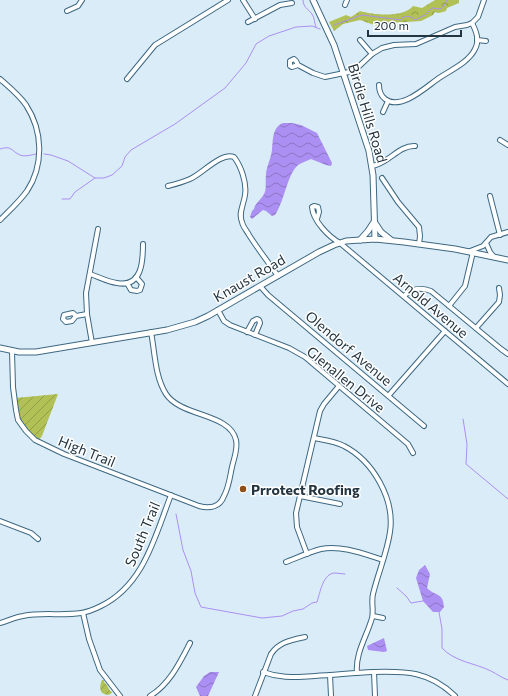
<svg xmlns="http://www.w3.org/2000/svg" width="508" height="696" font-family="Commissioner,sans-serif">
  <defs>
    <pattern id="forest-crowns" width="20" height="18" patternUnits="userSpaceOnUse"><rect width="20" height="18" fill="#b2c155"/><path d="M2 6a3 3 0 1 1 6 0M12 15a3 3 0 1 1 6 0" fill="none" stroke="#909e48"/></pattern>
    <pattern id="garden-furrows" width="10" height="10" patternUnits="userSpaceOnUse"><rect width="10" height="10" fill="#b2c155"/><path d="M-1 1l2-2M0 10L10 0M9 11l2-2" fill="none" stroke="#909e48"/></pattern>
    <pattern id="water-waves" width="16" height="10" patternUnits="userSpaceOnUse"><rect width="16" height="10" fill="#ac8ff2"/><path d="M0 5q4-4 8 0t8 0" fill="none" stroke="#8c76c6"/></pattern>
  </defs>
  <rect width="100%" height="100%" fill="#daecf8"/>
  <path fill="url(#forest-crowns)" d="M435,0H459V3L447,8L446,11L439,13L435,12L433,15L421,21L390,23L377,26L360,20L343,24L334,31L329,22L346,15L351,17L360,11C374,15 403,18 413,6L422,8Z"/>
  <g fill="url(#garden-furrows)">
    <path d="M58,394L42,436L39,440L35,439L20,419L15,398Z"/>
    <path d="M102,680H104V682L107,685L110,691H111L112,693L108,695C99,694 99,687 102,680Z"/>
  </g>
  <g fill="url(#water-waves)">
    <path d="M283,123H292L301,125L317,133L332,163L331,166L326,165L311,159C307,161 300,163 297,166C287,176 284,202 275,215L272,216L266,211L263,210L252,219L250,217L252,211L254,209C255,203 261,200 264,194C267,189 265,180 266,175C266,167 271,159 272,150C273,141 272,127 283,123Z"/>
    <path d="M425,565L430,574L427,588C436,597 443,592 444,607L440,612H433L423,601L416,578L419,570Z"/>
    <path d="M384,638L387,651L384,652L368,650L367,646Z"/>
    <path d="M210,672H219L208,696H200L196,687L204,676Z"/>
  </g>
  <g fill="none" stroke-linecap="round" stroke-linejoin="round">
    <g stroke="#ac8ff2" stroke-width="1">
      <path d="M303,0C303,7 308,9 312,14C315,18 314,23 316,27"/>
      <path d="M334,25L362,15L401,20L403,17C408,16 411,16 415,20L425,15L432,8L440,9L444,6L447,0"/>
      <path d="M0,149C12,145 11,151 20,155C25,157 31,155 36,154"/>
      <path d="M44,154L51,155L68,161L95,178H104L112,175L122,166L125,157L131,150L175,124L225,88L246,63L256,44L269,36L296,27L312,26L320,29"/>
      <path d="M62,199H70L75,192L95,178"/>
      <path d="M463,419L467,444L466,464L508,499"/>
      <path d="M176,514L183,550L191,571L195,593L201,607L262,618L282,616L293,611L303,609L312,603L317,602C320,593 323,573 335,573C338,573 342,574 345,574"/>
      <path d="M397,588L406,596L411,603L423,601"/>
      <path d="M439,612L442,629V648C455,662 475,663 491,671C497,674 502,678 508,680"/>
    </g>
    <defs>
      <g id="minor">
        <path d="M243,0L255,19"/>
        <path d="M345,5L347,0"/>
        <path d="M67,11L78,6L82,0"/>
        <path d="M248,22L280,5L292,3"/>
        <path d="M360,40L372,54"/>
        <path d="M477,40L486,41"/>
        <path d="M298,65L296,61L294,59L290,61V66L292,67L298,65L313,73L325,77L349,72L355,70L372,54L382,48L394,45L416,44L455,27L467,25L472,23L478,17L484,0"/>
        <path d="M0,79C9,87 19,95 26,105C43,131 44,165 27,191C19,202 9,211 0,220"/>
        <path d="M127,79L155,45L228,0"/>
        <path d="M379,85C379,91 380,95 385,99C401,111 426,87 439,78C451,70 469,62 475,49C480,40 476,31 472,23"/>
        <path d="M383,112L388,101"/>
        <path d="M500,140L508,145"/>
        <path d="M372,166C388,164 399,145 415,146"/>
        <path d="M382,178L398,202L419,227L420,236L419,244"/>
        <path d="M168,186C176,184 183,182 190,179C202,174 221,152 234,157C241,166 247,183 245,195C244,204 238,213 242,222C243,227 247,231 249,235C258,249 268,262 278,276"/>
        <path d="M490,196L500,235"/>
        <path d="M317,219L319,212L318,207L314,206L312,207C313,221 329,237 340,243L508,384"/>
        <path d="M486,243L490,252L494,257"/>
        <path d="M470,251L483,246L491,237L508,232"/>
        <path d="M90,274C99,277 108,282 117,283C142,288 143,261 143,244"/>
        <path d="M127,283L131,290L137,291L140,290L142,284L136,277"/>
        <path d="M260,286L268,295L424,426"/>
        <path d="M404,296C412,288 420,287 431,291L501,349L508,354"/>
        <path d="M449,306L465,286L473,252"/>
        <path d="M218,310L224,321L230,325L289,348L305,357L408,444L413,453"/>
        <path d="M76,316L73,313L64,315L63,319L66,322L72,321L76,316L87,314"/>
        <path d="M476,328L499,302L500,295L499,288"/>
        <path d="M247,332L253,321L257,319L259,320L260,323L255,335"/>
        <path d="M92,343L87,314L86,293L98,229"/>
        <path d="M12,351L13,387L16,410L18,420L26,431L35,440L64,454L199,506C210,509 220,507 224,496C229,487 230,476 232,467C234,458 238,449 236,440C230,413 181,417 166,394C155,377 155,353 151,332"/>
        <path d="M389,395L445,331"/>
        <path d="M314,438C324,440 335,441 344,446C373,461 395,499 390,532C387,553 378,573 373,594C371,602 374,610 372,618C367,636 355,653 357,673"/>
        <path d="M300,496L340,504"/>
        <path d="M0,521L31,533L38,539"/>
        <path d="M307,554L297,527L296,513L320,411L324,404L339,386"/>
        <path d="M286,562C297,558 309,552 321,549C342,545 364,554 383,560"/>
        <path d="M83,613L89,639L100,670L120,696"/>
        <path d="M373,616L383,618"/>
        <path d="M0,623C8,621 15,617 23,616C42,612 62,616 81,613C88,612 95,609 101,606C144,585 155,536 171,495"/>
        <path d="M263,672C282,679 295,677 315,676C334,675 353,673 373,672C406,671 429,671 455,696"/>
        <path d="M374,672L375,696"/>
        <path d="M330,675L331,696"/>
        <path d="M150,696C170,684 180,662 190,643"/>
        <path d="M255,696L271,654C279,642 291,640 305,637"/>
      </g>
      <g id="major">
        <path d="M313,0L334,45L369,151L373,175L375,239"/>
        <path d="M375,223L381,232L391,240"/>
        <path d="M360,240L368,231L374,222"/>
        <path d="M0,348L19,352H36L167,330L195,322L208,316L319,252L334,245L346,241L375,239L404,242L455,249L508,260"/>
      </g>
    </defs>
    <use href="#minor" stroke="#3d6882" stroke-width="6"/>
    <use href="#major" stroke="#3d6882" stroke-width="7"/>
    <use href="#minor" stroke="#fff" stroke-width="4"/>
    <use href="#major" stroke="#fff" stroke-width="5"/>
  </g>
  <circle fill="#8f4f19" stroke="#fff" stroke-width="1.5" cx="243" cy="489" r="4"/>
  <g text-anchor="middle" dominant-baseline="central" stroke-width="3" stroke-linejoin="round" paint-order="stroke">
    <g font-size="14" fill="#233541" stroke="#fff">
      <text transform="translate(368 113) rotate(73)">Birdie Hills Road</text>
      <text transform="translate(249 278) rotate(-30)">Knaust Road</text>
      <text transform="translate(431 305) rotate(40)">Arnold Avenue</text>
      <text transform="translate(349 348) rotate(40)">Olendorf Avenue</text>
      <text transform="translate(346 379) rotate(39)">Glenallen Drive</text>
      <text transform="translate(87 451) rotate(22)">High Trail</text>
      <text transform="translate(142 534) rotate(-67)">South Trail</text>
    </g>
    <g font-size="14" font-weight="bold" fill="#233541" stroke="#fff" text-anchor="start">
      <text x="251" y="489">Prrotect Roofing</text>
    </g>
  </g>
  <path d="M368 30v6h93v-6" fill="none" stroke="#233541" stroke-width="2"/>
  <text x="374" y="30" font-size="12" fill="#233541" stroke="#ffffff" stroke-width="3" paint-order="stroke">200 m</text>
</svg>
